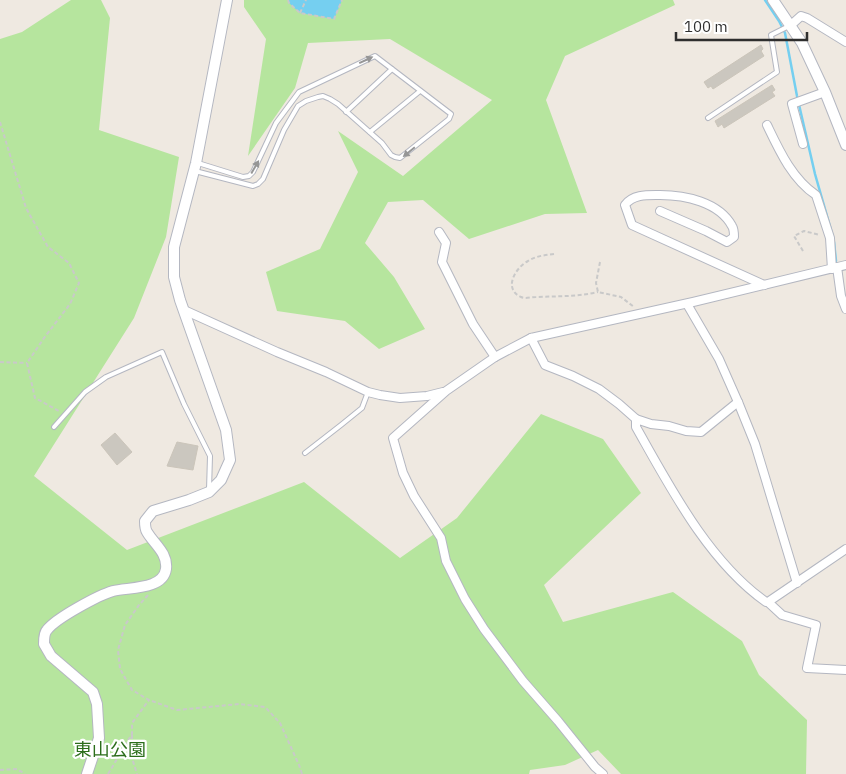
<svg xmlns="http://www.w3.org/2000/svg" width="846" height="774" font-family="'IBM Plex Sans','Noto Sans JP',sans-serif">
  <rect width="100%" height="100%" fill="#efe9e1"/>
  <g fill="#b6e59e">
    <path d="M71,0H101L110,18L99,130L179,157L166,237L134,318L34,476L127,550L304,482L400,558L457,518L541,414L603,439L641,493L544,585L563,622L673,592L742,641L759,675L807,720L806,774H621L598,750L565,765L530,770L529,774H0V39L22,32Z"/>
    <path d="M244,0H673L675,5L565,56L546,100L587,213L545,214L469,239L423,200L388,202L365,243L394,277L425,329L379,349L345,321L277,311L266,272L320,249L358,172L338,131L403,176L492,100L390,39L308,43L295,88L248,156L266,39L244,7Z"/>
  </g>
  <path fill="#75cff0" d="M288,0H342L334,19L300,13L289,3Z"/>
  <g fill="none" stroke-linecap="round" stroke-linejoin="round">
    <g stroke="#75cff0" stroke-width="2.5">
      <path d="M765,0L779,21L785,33L797,96L815,174L833,237"/>
      <path d="M834,242L836,261"/>
    </g>
  </g>
  <g fill="#cbc7bf" stroke="#cbc5ba">
    <path d="M761,45L763,49L761,51L764,56L713,89L711,86L708,88L704,82Z"/>
    <path d="M772,85L775,90L772,92L775,96L724,128L722,124L718,127L715,121Z"/>
    <path d="M115,433L132,452L117,465L101,445Z"/>
    <path d="M177,442L198,446L193,470L167,466Z"/>
  </g>
  <g fill="none" stroke-linecap="round" stroke-linejoin="round">
    <defs>
      <g id="lane">
        <path d="M346,112L392,69"/>
        <path d="M708,118L777,72L771,35L789,26"/>
        <path d="M370,132L420,91"/>
        <path d="M195,171L253,186L258,184L263,179L284,130L298,106L306,101L318,97L323,96L330,99L338,104L382,143L391,155L395,157L400,158L449,119L451,114L375,56L299,92L276,123L253,172L249,176L243,177L198,163"/>
        <path d="M54,427L85,392L106,377L162,352L184,404L210,456L209,490"/>
        <path d="M305,453L341,425L362,408L368,392"/>
      </g>
      <g id="street">
        <path d="M791,25L801,16L807,18L846,42"/>
        <path d="M767,125C779,150 792,179 816,195L830,238L832,269"/>
        <path d="M803,144L792,104L825,92"/>
        <path d="M660,211L706,231L727,242L734,237C734,234 734,229 732,226C719,202 685,195 660,195C648,195 633,194 625,205L632,225L764,285"/>
        <path d="M439,232L446,243L442,262L473,324L495,357"/>
        <path d="M837,267L841,296L846,309"/>
        <path d="M687,304L719,359L738,402L755,444L797,583"/>
        <path d="M184,310L277,352L326,372L368,392L380,395L400,398L427,396L443,392"/>
        <path d="M531,338L545,365L573,376L599,389L619,404L636,419V427C670,487 708,561 766,602H768L782,615L816,625L807,668L846,670"/>
        <path d="M636,419L651,424L669,426L686,431L701,432L738,402"/>
        <path d="M768,602L846,549"/>
        <path d="M603,774L595,767L558,721L523,681L484,629L465,599L446,561L441,538L414,496L403,473L393,438L446,391L495,357L531,338L693,302L846,265"/>
      </g>
      <g id="secondary">
        <path d="M773,0L802,43L825,92L846,145"/>
        <path d="M87,774L99,738L97,704L93,692L51,656L44,644C44,639 44,633 47,630C56,618 99,595 113,591C129,587 163,590 166,569C168,553 154,544 147,532C145,529 145,525 145,521L153,511L189,500L209,492L221,480L230,460L226,430L180,300L174,277V247L196,163L227,0"/>
      </g>
    </defs>
    <use href="#lane" stroke="#b4b7c1" stroke-width="6"/>
    <use href="#street" stroke="#b4b7c1" stroke-width="10"/>
    <use href="#secondary" stroke="#b4b7c1" stroke-width="12"/>
    <g stroke="#c9c9c9" stroke-width="2" stroke-dasharray="4 2.5" stroke-linecap="butt">
      <path d="M288,0L289,3L300,13L334,19L342,0"/>
      <path d="M300,13L306,0"/>
      <path d="M0,122L26,208L48,247L69,263L79,283L70,304L44,338L27,363L35,398L59,411"/>
      <path d="M803,251L794,236L804,231L820,235"/>
      <path d="M554,254C545,255 536,256 528,261C515,268 503,289 521,297C525,299 531,297 536,297C557,296 577,297 598,292"/>
      <path d="M600,262L596,283L598,292L621,297L634,307"/>
      <path d="M0,362L27,363"/>
      <path d="M148,595L139,605L125,625L118,650L120,669L132,690L149,700L177,710L239,704L265,707L280,723L299,765L302,774"/>
      <path d="M132,735V758L137,774"/>
      <path d="M0,770L17,769L25,774"/>
      <path d="M108,774L132,734V723L149,700"/>
    </g>
    <use href="#lane" stroke="#fff" stroke-width="4"/>
    <use href="#street" stroke="#fff" stroke-width="8"/>
    <use href="#secondary" stroke="#fff" stroke-width="10"/>
  </g>
  <defs><path id="oneway-solid" d="M-6-.8H1V-3.2L6.5 0L1 3.2V.8H-6Z" transform="scale(1.25)"/></defs>
  <g fill="#969696">
    <use href="#oneway-solid" transform="translate(366 60) rotate(-25)"/>
    <use href="#oneway-solid" transform="translate(409 152) rotate(141)"/>
    <use href="#oneway-solid" transform="translate(255 167) rotate(-60)"/>
  </g>
  <g text-anchor="middle" dominant-baseline="central" stroke-width="4.5" stroke-linejoin="round" paint-order="stroke">
    <g font-size="18" fill="#2c6e1b" stroke="#fff">
      <text x="110" y="749">東山公園</text>
    </g>
  </g>
  <path d="M676 32v8h131v-8" fill="none" stroke="#2e2e2e" stroke-width="2.5"/>
  <text x="684" y="32" font-size="15" fill="#2e2e2e" stroke="#ffffff" stroke-width="4" paint-order="stroke">100 m</text>
</svg>
